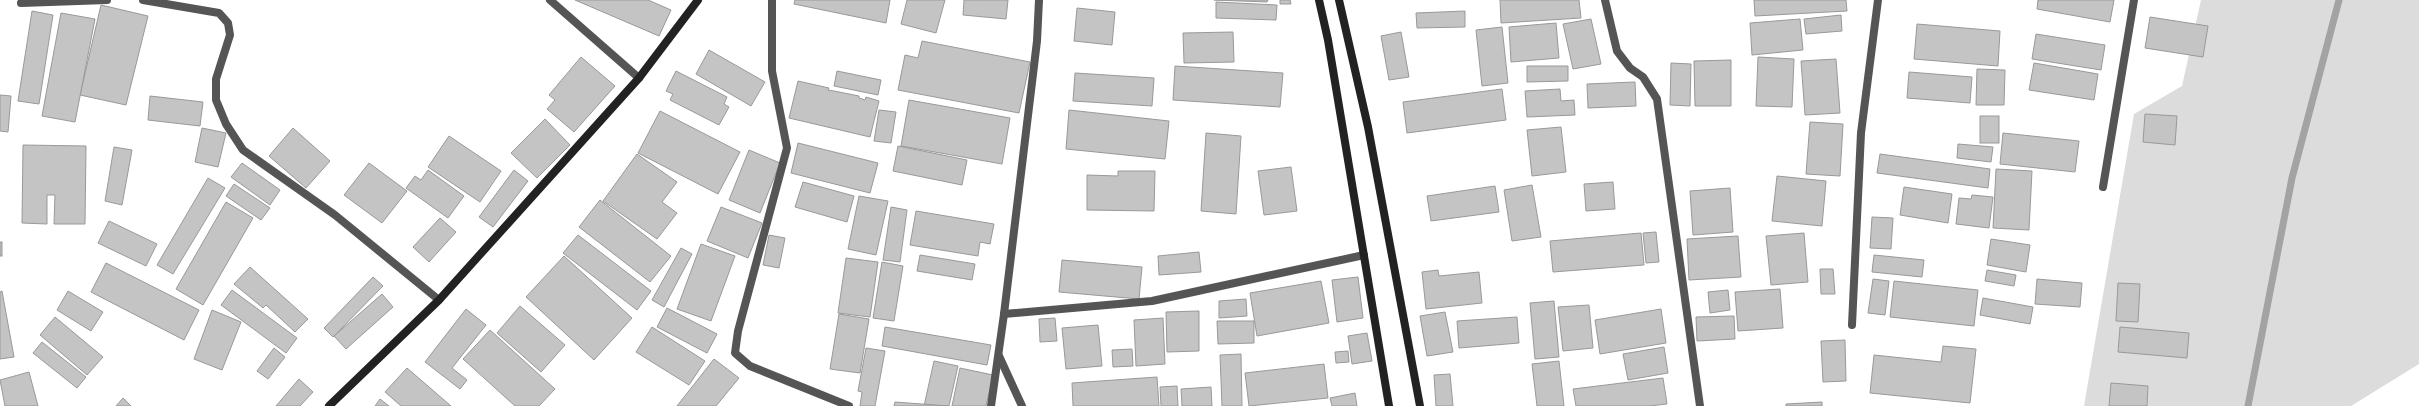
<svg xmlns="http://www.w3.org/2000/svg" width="2419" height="406" font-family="Manrope,sans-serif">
  <rect width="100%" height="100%" fill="#fff"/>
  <path fill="#dcdcdc" d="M2201,0H2419V364L2351,406H2084L2134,114L2182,86Z"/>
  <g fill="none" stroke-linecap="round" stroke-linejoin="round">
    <path stroke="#a3a3a3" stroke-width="7" d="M2248,406L2292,178L2339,0"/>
  </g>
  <g fill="#c4c4c4" stroke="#999">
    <path d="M575,0H648L671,10L659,36Z"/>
    <path d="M795,0H890L886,23L794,4Z"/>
    <path d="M907,0H945L936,33L901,24Z"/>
    <path d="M964,0H1008L1006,19L963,15Z"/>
    <path d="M1214,0H1268L1267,2Z"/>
    <path d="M1280,0H1290L1291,4H1280Z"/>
    <path d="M1500,0H1579L1581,18L1501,23Z"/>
    <path d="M1754,0H1846L1847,11L1755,16Z"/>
    <path d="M2038,0H2114L2110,22L2037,9Z"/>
    <path d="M1216,2L1277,5L1276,20L1216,18Z"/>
    <path d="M101,5L148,16L126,105L80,95Z"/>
    <path d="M1077,8L1115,12L1112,45L1074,41Z"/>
    <path d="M32,11L53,15L39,104L18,101Z"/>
    <path d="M1465,11V27L1417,28L1416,13Z"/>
    <path d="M61,13L95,19L75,122L42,116Z"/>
    <path d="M1841,15L1842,31L1806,34L1804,19Z"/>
    <path d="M2150,17L2208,26L2203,57L2145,48Z"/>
    <path d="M1591,19L1601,64L1573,69L1563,24Z"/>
    <path d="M1800,19L1803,50L1752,55L1750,23Z"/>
    <path d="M1556,23L1559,58L1511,62L1509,27Z"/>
    <path d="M1917,24L2000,31L1998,66L1914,59Z"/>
    <path d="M1502,27L1508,83L1482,86L1476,30Z"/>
    <path d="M1233,32L1234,62L1184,63L1183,33Z"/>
    <path d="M1401,32L1409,77L1389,80L1381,36Z"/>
    <path d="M2036,34L2105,45L2101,70L2032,59Z"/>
    <path d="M922,41L1030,62L1019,113L898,90L905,55L918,58Z"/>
    <path d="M709,50L765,82L751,106L696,74Z"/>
    <path d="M581,57L615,86L574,132L547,109L555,100L549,95Z"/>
    <path d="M1758,57L1794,59L1792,107L1756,106Z"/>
    <path d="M1836,59L1840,113L1805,115L1801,61Z"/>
    <path d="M1731,60V106H1695L1694,61Z"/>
    <path d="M1671,63L1691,64L1690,106L1670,105Z"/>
    <path d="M2034,63L2098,74L2094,100L2029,90Z"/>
    <path d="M1175,66L1283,73L1280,107L1173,100Z"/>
    <path d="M1527,66H1568V81L1527,82Z"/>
    <path d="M1977,69L2005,70L2004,105H1976Z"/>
    <path d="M676,71L727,97L724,104L729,107L719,125L670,100L673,94L666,91Z"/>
    <path d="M837,71L881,80L878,95L834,86Z"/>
    <path d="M1909,72L1972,77L1970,103L1907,98Z"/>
    <path d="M1075,73L1154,78L1152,106L1073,101Z"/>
    <path d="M798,81L829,88L828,90L834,91L859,96V98L865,100L866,97L879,101L870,137L789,118Z"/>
    <path d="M1635,82L1636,106L1588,108L1587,84Z"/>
    <path d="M1502,89L1506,120L1407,133L1403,102Z"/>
    <path d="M1560,89L1561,101L1574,100L1575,115L1527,117L1525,91Z"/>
    <path d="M0,95L11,96L8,132L0,131Z"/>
    <path d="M150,96L203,102L200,126L148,120Z"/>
    <path d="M909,100L1010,118L1002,164L901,146Z"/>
    <path d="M879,110L896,112L891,143L874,141Z"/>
    <path d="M1069,110L1169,121L1165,159L1066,149Z"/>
    <path d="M660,111L740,152L718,194L638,153Z"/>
    <path d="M2145,114L2177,116L2175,145L2143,142Z"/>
    <rect x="1980" y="116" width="19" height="27"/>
    <path d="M545,119L570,145L537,178L511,153Z"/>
    <path d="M1810,122L1843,124L1840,176L1806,174Z"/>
    <path d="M1561,127L1566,172L1532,176L1527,130Z"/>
    <path d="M202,128L226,133L218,167L195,162Z"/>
    <path d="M293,128L330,161L306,188L269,156Z"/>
    <path d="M1206,133L1241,136L1236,214L1201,211Z"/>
    <path d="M2003,133L2079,141L2075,172L2000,164Z"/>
    <path d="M449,136L501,171L480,202L428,167Z"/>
    <path d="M798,143L878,163L870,193L791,173Z"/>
    <path d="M1958,144L1993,147L1991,162L1957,158Z"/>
    <path d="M23,145L86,146L85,224H54L55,195H47V224L22,223Z"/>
    <path d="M898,146L967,160L962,185L893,171Z"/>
    <path d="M114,147L132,150L122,205L105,201Z"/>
    <path d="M749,150L780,163L760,213L729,200Z"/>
    <path d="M637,154L677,182L662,202L677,213L657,239L603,201Z"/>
    <path d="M1880,154L1990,169L1988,188L1877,173Z"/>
    <path d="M242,163L280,190L270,205L231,177Z"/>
    <path d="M369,163L407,191L382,223L344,195Z"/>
    <path d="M1291,167L1297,211L1264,215L1258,171Z"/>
    <path d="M1996,169L2032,171L2029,230L1993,228Z"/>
    <path d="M428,170L464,196L448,218L406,188L415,176L421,180Z"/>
    <path d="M514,170L528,181L493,227L479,217Z"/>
    <path d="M1118,171H1155L1154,211L1087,210V175L1118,176Z"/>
    <path d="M1777,176L1826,181L1822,226L1772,221Z"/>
    <path d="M208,178L225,188L173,274L157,265Z"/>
    <path d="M803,182L854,196L847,222L795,207Z"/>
    <path d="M1613,182L1615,209L1586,211L1584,184Z"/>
    <path d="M234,184L270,208L261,220L226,196Z"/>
    <path d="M1532,185L1541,237L1512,241L1504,190Z"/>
    <path d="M1495,186L1499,212L1431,221L1427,196Z"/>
    <path d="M1904,187L1952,194L1948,223L1900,215Z"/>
    <path d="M1730,188L1733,232L1693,235L1690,191Z"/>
    <path d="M1972,195L1993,197L1989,228L1956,224L1959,198L1971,199Z"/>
    <path d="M859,196L888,201L876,255L848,249Z"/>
    <path d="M600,200L671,256L650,282L579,227Z"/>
    <path d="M226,202L253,218L203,305L176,289Z"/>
    <path d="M721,207L762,223L748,258L707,241Z"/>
    <path d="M891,207L907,210L900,262L883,260Z"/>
    <path d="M916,211L994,224L990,244L980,242L978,256L910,245Z"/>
    <path d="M1872,217L1893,218L1891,249L1870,248Z"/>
    <path d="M440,218L456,232L429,262L413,247Z"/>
    <path d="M109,221L157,244L146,266L98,243Z"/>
    <path d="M1656,232L1659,262L1646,263L1643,233Z"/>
    <path d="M1641,233L1644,265L1553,272L1550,241Z"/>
    <path d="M1804,233L1808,282L1771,285L1766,236Z"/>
    <path d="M578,235L651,291L637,310L563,253Z"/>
    <path d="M769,235L785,238L779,268L763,265Z"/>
    <path d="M1738,236L1741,277L1689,280L1687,239Z"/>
    <path d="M1991,239L2030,245L2026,272L1987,265Z"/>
    <rect x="0" y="242" width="2" height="14"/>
    <path d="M701,244L735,256L711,321L677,309Z"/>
    <path d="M681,248L692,254L664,307L652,300Z"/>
    <path d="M1199,252L1201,272L1159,275L1158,256Z"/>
    <path d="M920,255L975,264L972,280L917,271Z"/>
    <path d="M1874,255L1924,260L1922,277L1872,272Z"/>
    <path d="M564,256L632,318L594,360L526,297Z"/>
    <path d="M846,258L878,262L870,317L838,313Z"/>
    <path d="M1062,260L1142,267L1139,299L1059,292Z"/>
    <path d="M882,262L903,266L894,321L873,318Z"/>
    <path d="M106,263L199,310L184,340L91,292Z"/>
    <path d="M250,267L308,319L295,332L266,305L263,308L234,284Z"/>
    <path d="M1820,269H1833L1835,294H1821Z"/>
    <path d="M1438,270L1439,276L1479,272L1482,303L1426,309L1422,272Z"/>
    <path d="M1987,270L2016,275L2014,286L1985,281Z"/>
    <path d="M373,277L383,286L333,337L324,328Z"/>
    <path d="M1358,277L1363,318L1337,322L1332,280Z"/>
    <path d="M1873,279L1889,281L1885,315L1868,313Z"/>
    <path d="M2037,279L2082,283L2080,307L2035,304Z"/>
    <path d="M1321,281L1329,323L1257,336L1250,293Z"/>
    <path d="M1894,281L1978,290L1974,326L1890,317Z"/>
    <path d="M2118,283L2140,284L2138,322L2116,321Z"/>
    <path d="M1780,289L1783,328L1738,331L1735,292Z"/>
    <path d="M232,290L297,338L286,353L221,305Z"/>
    <path d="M1728,290L1730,310L1710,313L1708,292Z"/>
    <path d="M2,291L14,357L0,359V292Z"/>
    <path d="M68,291L103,312L91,331L57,310Z"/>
    <path d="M382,294L393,307L346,349L334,336Z"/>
    <path d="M1983,298L2033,307L2030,324L1980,315Z"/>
    <path d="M1246,299L1247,316L1219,318V301Z"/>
    <path d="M1554,301L1559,357L1535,359L1530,303Z"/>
    <path d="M1589,305L1593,348L1563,351L1558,307Z"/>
    <path d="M520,306L565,345L541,372L497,333Z"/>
    <path d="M667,308L717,334L707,353L657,327Z"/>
    <path d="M466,309L486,325L452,368L467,380L460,389L425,362Z"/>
    <path d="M1661,309L1666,343L1600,354L1595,320Z"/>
    <path d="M212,310L241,322L222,370L194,359Z"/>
    <path d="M1199,311V351L1167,352L1166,312Z"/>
    <path d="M1445,312L1453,352L1427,356L1420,316Z"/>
    <path d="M839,314L869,319L860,373L830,369Z"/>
    <path d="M1734,316L1735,339L1697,341L1696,317Z"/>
    <path d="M55,317L103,357L87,375L40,335Z"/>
    <path d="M1517,317L1519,343L1459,348L1457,321Z"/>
    <path d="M1055,318L1057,341L1040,342L1039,319Z"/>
    <path d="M1163,318L1165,364L1136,366L1134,320Z"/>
    <path d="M1217,321H1254V343L1218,344Z"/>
    <path d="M1098,325L1102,366L1066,369L1062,328Z"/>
    <path d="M652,327L705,361L689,385L636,352Z"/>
    <path d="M885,327L991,345L987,365L882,346Z"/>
    <path d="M2120,327L2189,333L2187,358L2118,352Z"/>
    <path d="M490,330L555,389L539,406H515L463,359Z"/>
    <path d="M1367,333L1372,361L1352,364L1348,336Z"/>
    <path d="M1845,340L1846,381L1823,382L1821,341Z"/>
    <path d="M42,342L86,377L77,388L33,353Z"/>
    <path d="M1943,346L1976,349L1970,403L1870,393L1874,355L1941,362Z"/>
    <path d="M1664,347L1668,373L1628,380L1623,354Z"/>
    <path d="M274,348L285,357L268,379L257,371Z"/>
    <path d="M866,348L885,351L875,406H860L862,392L858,391Z"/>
    <path d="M1132,349L1133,366L1113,367L1112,350Z"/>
    <path d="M1348,351L1349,362L1336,363L1335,352Z"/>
    <path d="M1241,354L1242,406H1222L1220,355Z"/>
    <path d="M714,359L739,378L716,406H677Z"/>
    <path d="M934,361L958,366L949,406H924Z"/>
    <path d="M1559,361L1564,406H1537L1532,364Z"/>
    <path d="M1324,364L1328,398L1249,406L1245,373Z"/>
    <path d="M407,368L451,406H401L385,392Z"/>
    <path d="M960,368L993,375L986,406H952Z"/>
    <path d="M29,372L38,406H5L0,380Z"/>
    <path d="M1450,374L1453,406H1436L1434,375Z"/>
    <path d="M1157,377L1159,406H1073L1072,383Z"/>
    <path d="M1663,378L1667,404L1649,406H1576L1573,389Z"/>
    <path d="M299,379L313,392L300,406H276Z"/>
    <path d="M2111,383L2148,386L2147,406H2109Z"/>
    <path d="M1177,386L1178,406H1161L1160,387Z"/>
    <path d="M1211,387L1212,406H1182L1181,389Z"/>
    <path d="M1355,393L1357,406H1332L1330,398Z"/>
    <path d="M123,398L131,406H116Z"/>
    <path d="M380,399L389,406H375Z"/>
    <path d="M895,402L949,406H894Z"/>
    <path d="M1822,402V406H1786V404Z"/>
  </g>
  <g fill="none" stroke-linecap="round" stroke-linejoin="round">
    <g stroke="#555" stroke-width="8">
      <path d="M143,0L219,13L228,23L230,35L216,79V100L226,124L243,150L335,215L439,300"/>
      <path d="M21,3L107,0"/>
    </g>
    <g stroke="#555" stroke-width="8">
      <path d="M550,0L639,78"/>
      <path d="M772,0V71L787,148L738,331L735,353L750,366L849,406"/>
      <path d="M1605,0L1617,51L1630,68L1643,77L1657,99L1700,406"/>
      <path d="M2103,187L2134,0"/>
      <path d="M1004,314L1152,301L1364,255"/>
      <path d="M1852,325L1861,133L1878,0"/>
      <path d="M999,356L1022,406"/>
      <path d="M991,406L1004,314L1037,41L1039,0"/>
    </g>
    <g stroke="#222" stroke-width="8">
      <path d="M1319,0L1328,40L1389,406"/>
      <path d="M1339,0L1368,127L1420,406"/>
      <path d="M329,406L439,300L639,78L698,0"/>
    </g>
  </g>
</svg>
